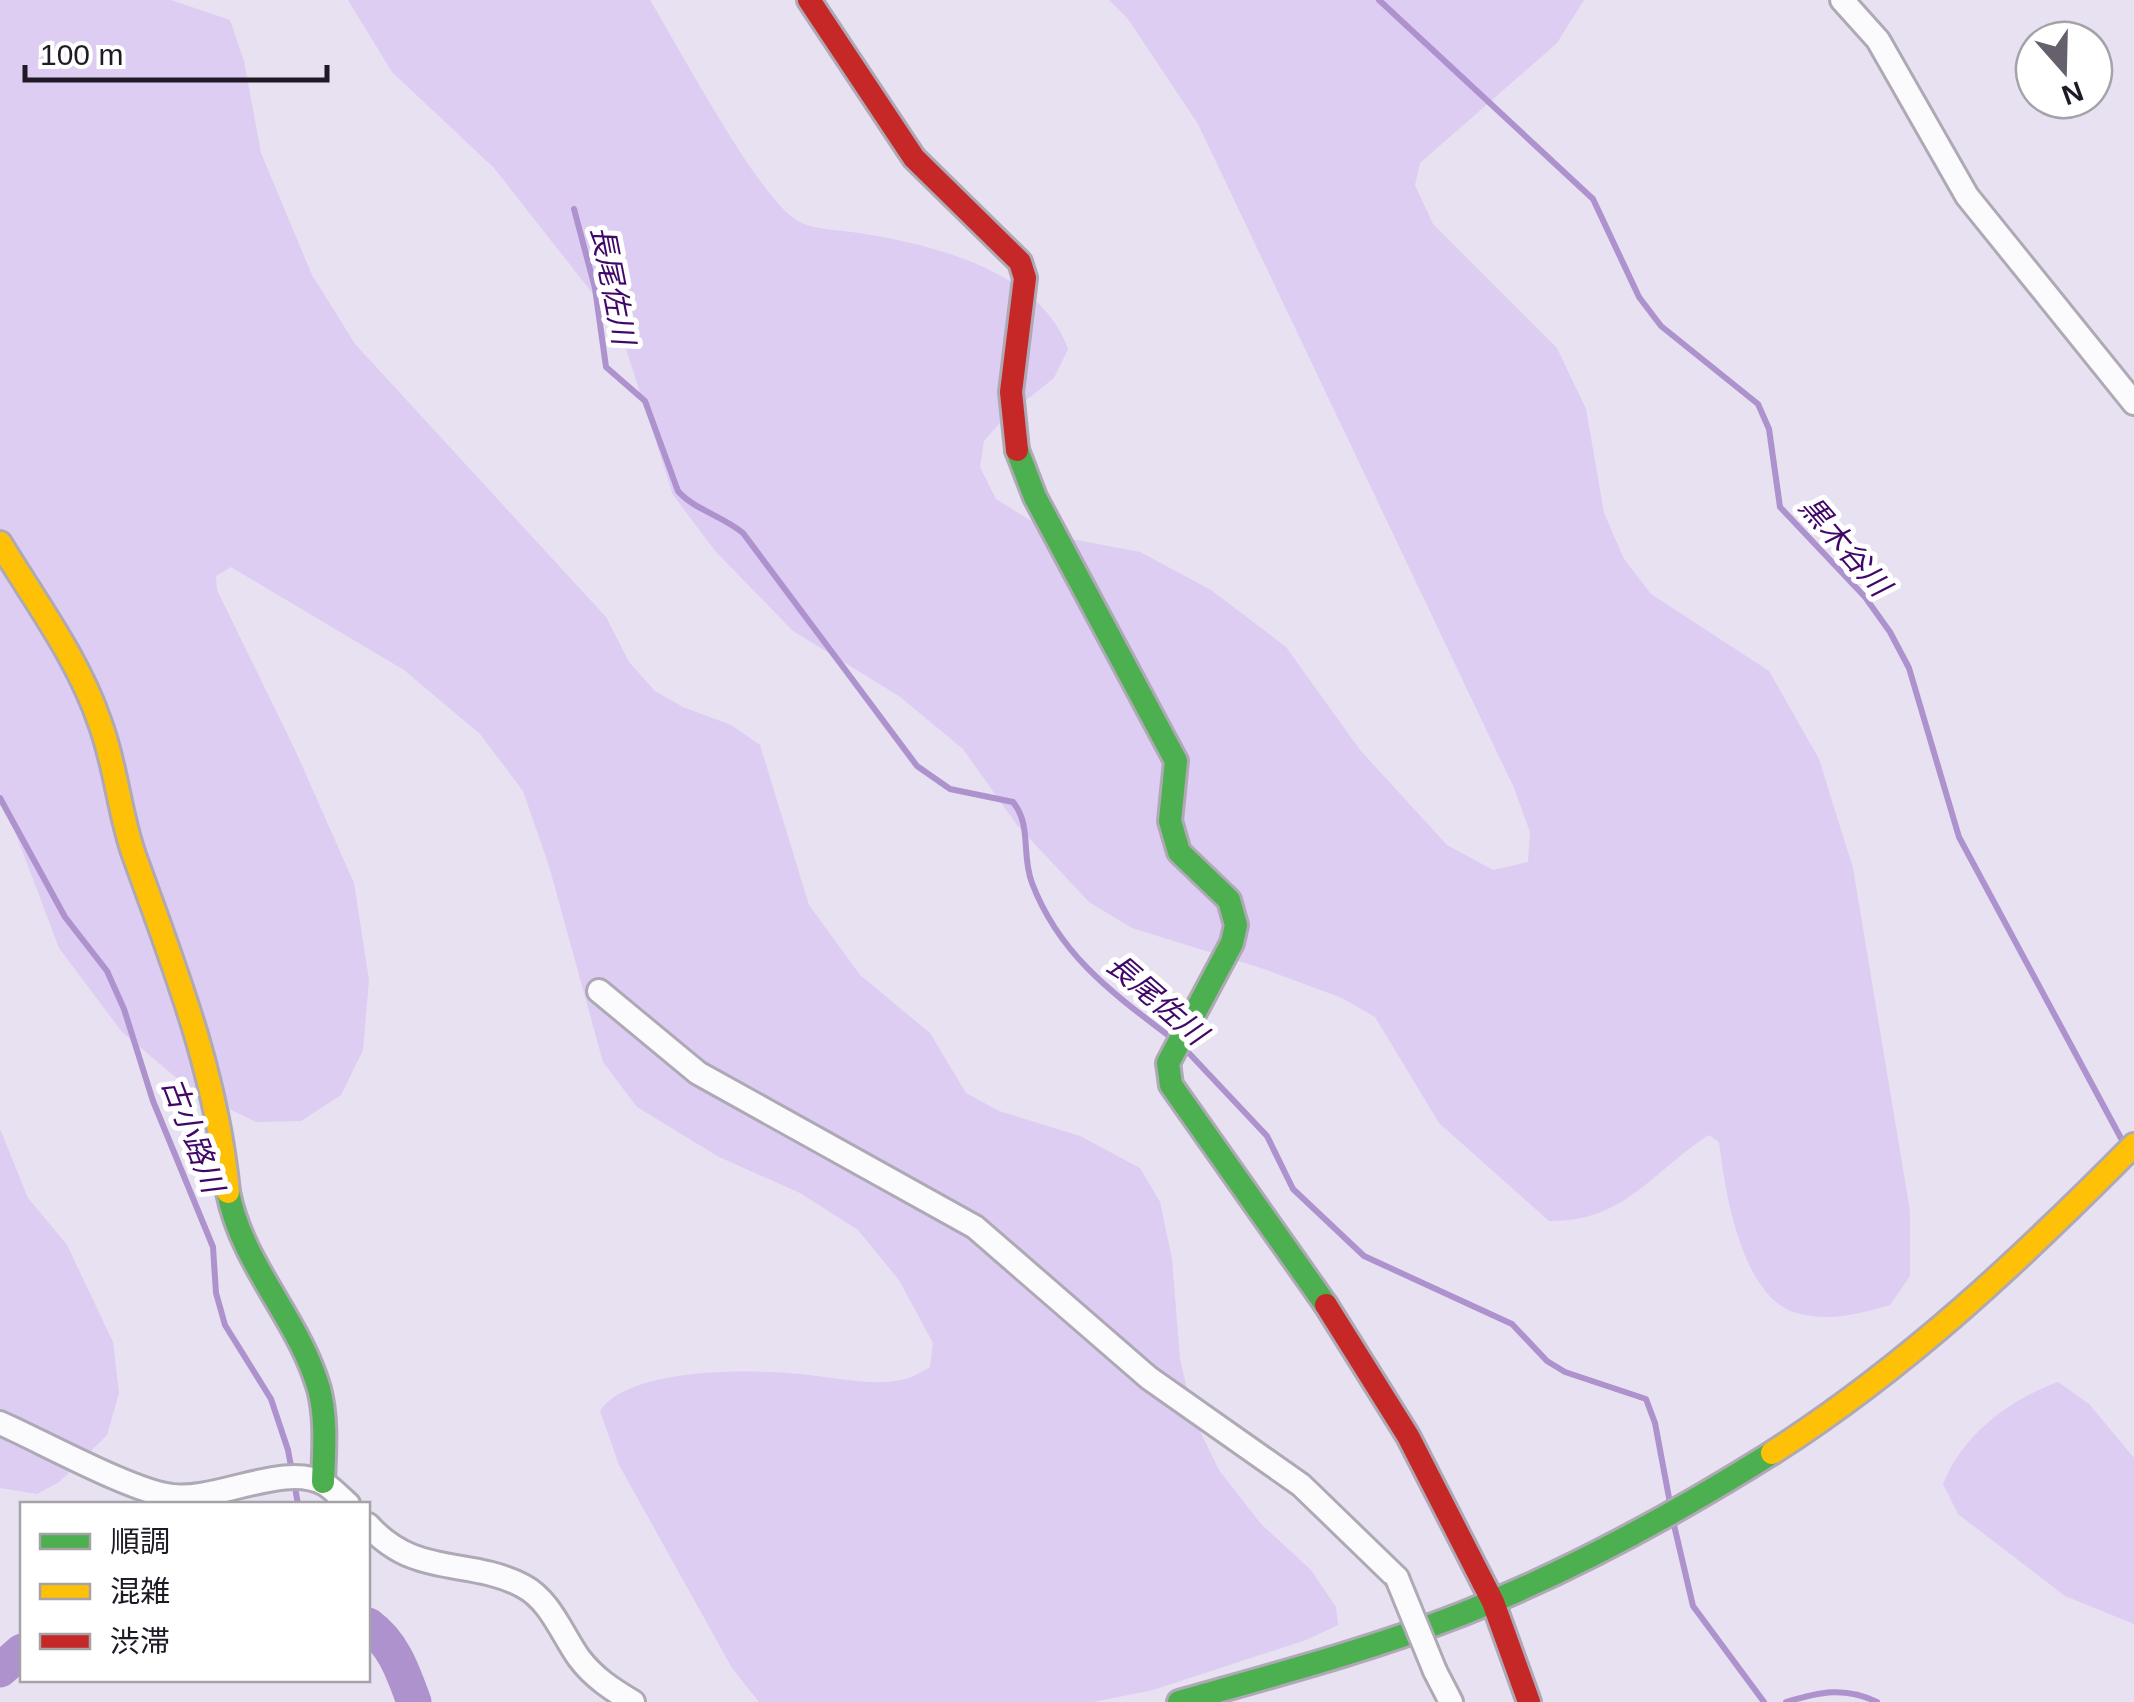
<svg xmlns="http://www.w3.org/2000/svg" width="2134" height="1702" font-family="Arial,'Noto Sans JP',sans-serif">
  <rect width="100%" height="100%" fill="#e7e1f1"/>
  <g fill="#ddcdf3">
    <path d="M0,0H171L230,20L244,61L261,153L312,275L355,344L606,617L629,662L655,691L683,707L731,725L760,745L809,905L860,975L930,1033L966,1093L999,1111L1080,1136L1140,1168L1160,1202L1172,1259L1180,1359L1194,1419L1219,1470L1261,1524L1311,1570L1336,1607L1338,1625L1306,1640L1153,1690L1093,1702H759L732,1668L619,1465L600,1411C631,1366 756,1369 808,1375C839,1378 871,1386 901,1380C911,1379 921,1372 930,1367L933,1343L899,1280L858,1230L800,1193L719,1157L637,1107L603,1062L549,866L523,791L480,734L404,670L231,567L216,576L217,590L296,752L354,883L369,980L363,1050L341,1095L301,1121L256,1122L192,1091L122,1032L59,948L0,792Z"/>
    <path d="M348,0H650C677,44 760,201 798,221C815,231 846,230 865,234C938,246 1041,272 1068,349L1054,378L1005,417L984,441L980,467L996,499L1055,536L1140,552L1211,590L1286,647L1360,750L1447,845L1493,870L1528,862L1530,832L1514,788L1198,124L1128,19L1109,0H1584L1557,43L1420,163L1415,185L1433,224L1557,348L1586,409L1604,513L1624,559L1651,594L1769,671L1819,759L1853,868L1910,1211V1276L1890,1305C1859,1314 1829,1322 1797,1313C1741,1298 1725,1190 1719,1142L1709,1135C1651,1172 1625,1222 1549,1221L1439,1123L1375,1017L1342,998L1264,969L1132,928L1089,902L1017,825L963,749L899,696L793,631L716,552L673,495L627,352L597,299L494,168L392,72Z"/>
    <path d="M0,1129L28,1198L67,1245L113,1342L119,1393L107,1435L59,1482L37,1494L0,1488Z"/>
    <path d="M2058,1382L2089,1404L2134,1458V1624L2065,1596L1958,1514L1943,1484C1963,1434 2009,1400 2058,1382Z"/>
  </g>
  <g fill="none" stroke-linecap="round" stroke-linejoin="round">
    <g stroke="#ad92cd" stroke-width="6">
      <path d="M1379,0L1593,199L1639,297L1661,326L1758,404L1769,429L1780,507L1865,597L1890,632L1909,668L1959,837L2123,1142"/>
      <path d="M574,209L595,288L606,367L645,401L678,491C693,509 723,516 743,533L917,766L950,789L1013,802C1032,825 1021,855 1032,883C1059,954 1111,992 1169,1036"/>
      <path d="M0,798L65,917L107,971L124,1009L153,1101L213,1247L216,1293L225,1325L271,1399L288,1450L298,1504"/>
      <path d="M1186,1050L1267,1136L1293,1189L1364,1256L1512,1324L1547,1361L1565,1372L1646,1399L1655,1423L1670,1503"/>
      <path d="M1674,1525L1693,1606L1764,1702"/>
      <path d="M1786,1702C1819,1692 1845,1686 1877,1702"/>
    </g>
    <g stroke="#ad92cd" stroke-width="35">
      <path d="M368,1625C394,1644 403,1672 414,1702"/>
      <path d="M0,1670L22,1651"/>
    </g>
    <defs>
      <g id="street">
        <path d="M1842,0L1878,40L1967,196L2134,403"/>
        <path d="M599,991L698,1073L975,1227L1149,1378L1301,1485L1397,1578"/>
        <path d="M0,1423C41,1441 133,1492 172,1496C216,1502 286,1461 325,1484C333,1489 341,1498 348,1504"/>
        <path d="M368,1525C417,1579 468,1557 523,1586C550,1600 562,1634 579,1658C594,1678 613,1690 633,1702"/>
        <path d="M1435,1671L1451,1702"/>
      </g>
      <g id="fast">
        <path d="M1017,450L1035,497L1176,761L1170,821L1179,852L1229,900L1236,925L1232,943L1168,1063L1171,1085L1326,1305"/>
        <path d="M228,1192C242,1265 299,1319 319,1389C327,1419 324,1452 323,1482"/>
        <path d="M1179,1702C1274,1675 1370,1650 1462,1614C1571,1571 1673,1515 1772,1453"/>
      </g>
      <g id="slow">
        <path d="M0,543C35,601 78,658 100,723C116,766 119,812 134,855C175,969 216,1071 228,1192"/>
        <path d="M1772,1453C1908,1366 2021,1259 2134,1145"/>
      </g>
      <g id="jam">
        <path d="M809,0L914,158L1020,262L1025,278L1011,392L1017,450"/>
        <path d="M1326,1305L1408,1436L1493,1602L1529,1702"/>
      </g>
    </defs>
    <use href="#street" stroke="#aea9b5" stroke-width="28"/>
    <use href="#fast" stroke="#aea9b5" stroke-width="28"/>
    <use href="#slow" stroke="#aea9b5" stroke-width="28"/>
    <use href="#jam" stroke="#aea9b5" stroke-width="28"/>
    <use href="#street" stroke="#fbfafd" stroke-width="22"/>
    <use href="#fast" stroke="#4caf50" stroke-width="22"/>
    <use href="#slow" stroke="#ffc107" stroke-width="22"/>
    <use href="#jam" stroke="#c62828" stroke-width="22"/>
    <defs>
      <path id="street-bridge" d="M1397,1578L1435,1671"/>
    </defs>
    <use href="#street-bridge" stroke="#aea9b5" stroke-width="28" stroke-linecap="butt"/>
    <use href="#street-bridge" stroke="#fbfafd" stroke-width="22"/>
  </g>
  <g text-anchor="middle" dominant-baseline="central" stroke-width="10" stroke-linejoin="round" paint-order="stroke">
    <g font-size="30" font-style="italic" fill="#400769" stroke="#fff">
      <text transform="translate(613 285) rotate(79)">長尾佐川</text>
      <text transform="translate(1845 546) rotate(49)">黒木谷川</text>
      <text transform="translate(1157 999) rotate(41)">長尾佐川</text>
      <text transform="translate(193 1135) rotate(69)">古小路川</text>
    </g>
  </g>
  <rect x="20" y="1502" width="350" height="180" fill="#ffffff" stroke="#a5a3a8" stroke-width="2.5"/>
  <rect x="40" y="1534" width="50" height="15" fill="#4caf50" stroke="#a5a3a8" stroke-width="2.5"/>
  <text x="110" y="1552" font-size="30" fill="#1f1a25">順調</text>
  <rect x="40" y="1584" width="50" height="15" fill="#ffc107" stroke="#a5a3a8" stroke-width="2.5"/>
  <text x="110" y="1602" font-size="30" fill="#1f1a25">混雑</text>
  <rect x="40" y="1634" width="50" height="15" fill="#c62828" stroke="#a5a3a8" stroke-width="2.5"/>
  <text x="110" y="1652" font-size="30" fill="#1f1a25">渋滞</text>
  <g transform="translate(2064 70) rotate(160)"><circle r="48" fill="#ffffff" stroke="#a5a3a8" stroke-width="2.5"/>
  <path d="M0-8L18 38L0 25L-18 38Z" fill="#65606c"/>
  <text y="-15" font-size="28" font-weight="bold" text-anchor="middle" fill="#1f1a25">N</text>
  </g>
  <path d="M25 65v15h302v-15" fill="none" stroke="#1f1a25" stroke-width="5"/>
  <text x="40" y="65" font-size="30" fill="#1f1a25" stroke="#ffffff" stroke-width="8" paint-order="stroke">100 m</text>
</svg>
